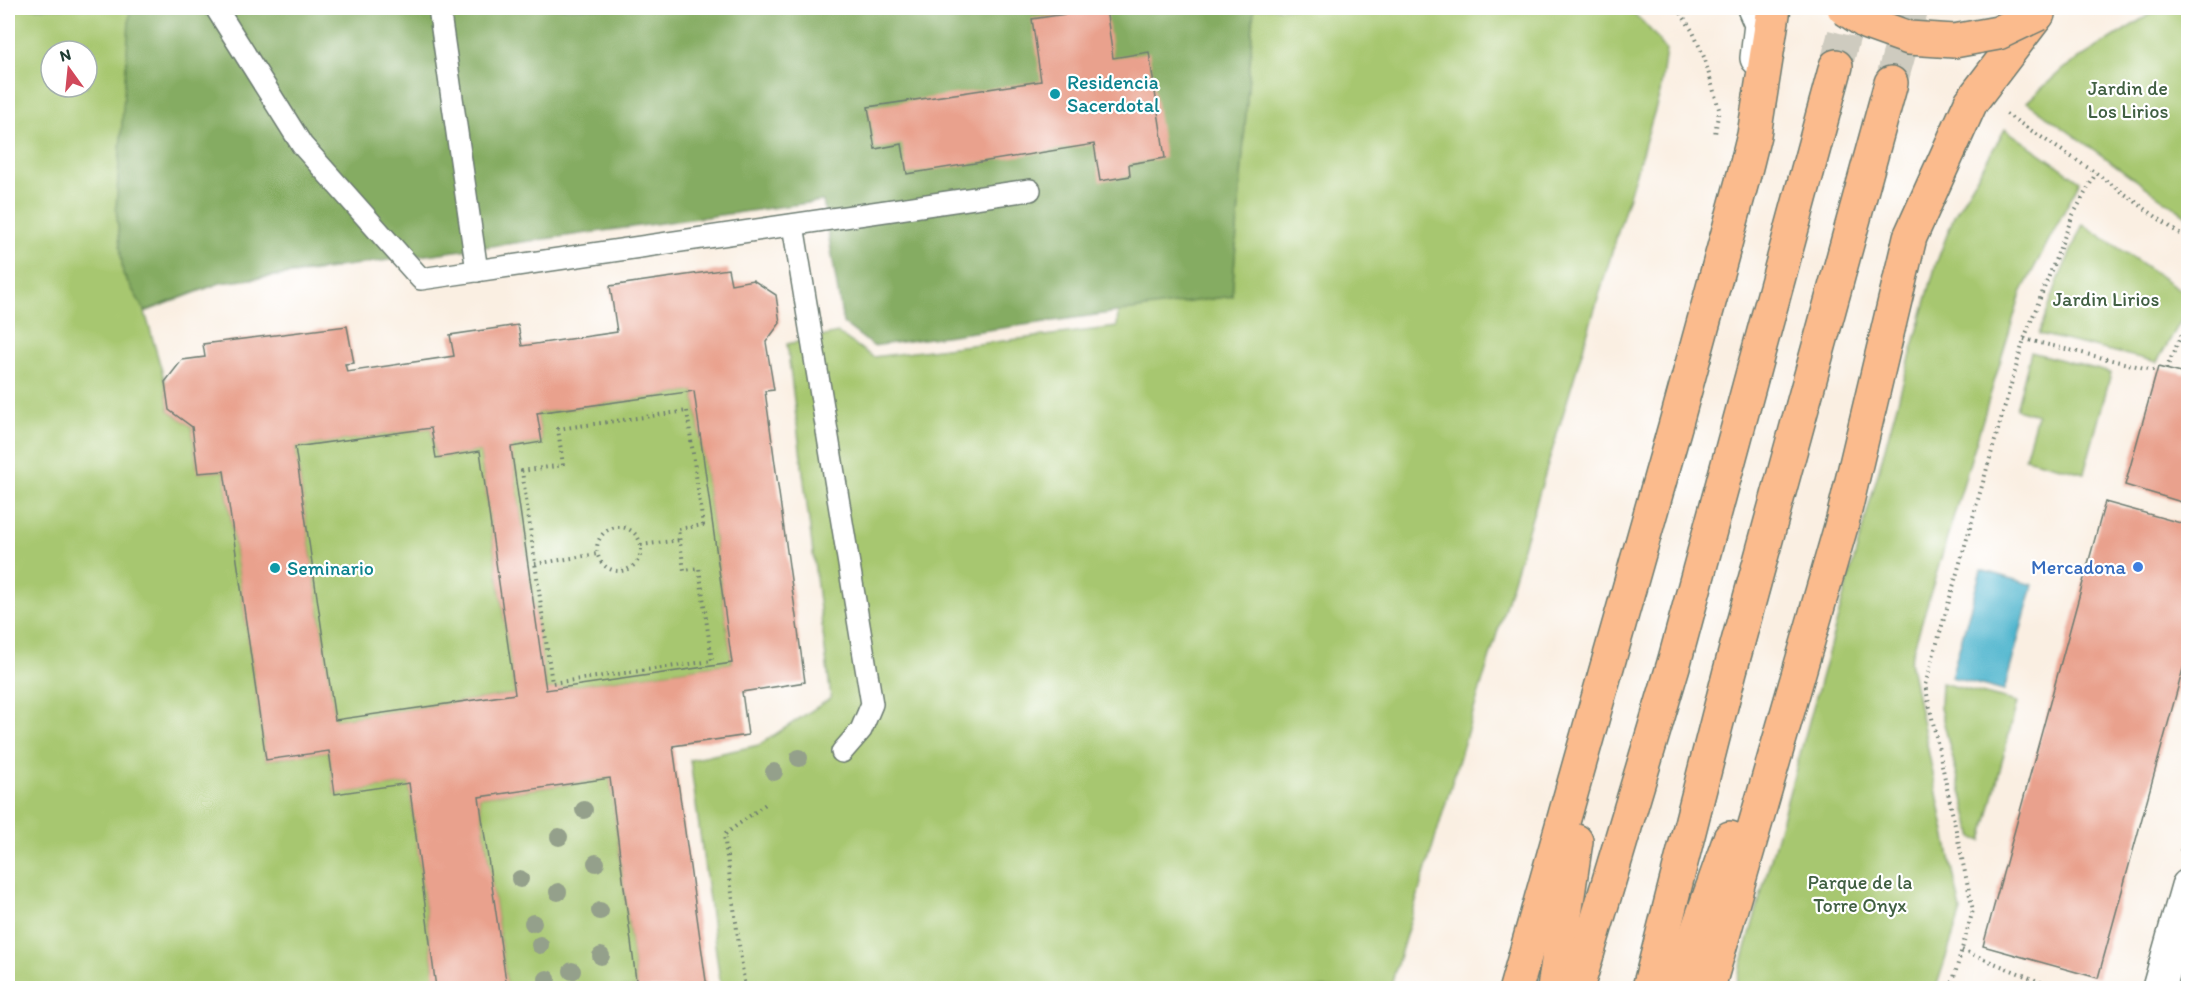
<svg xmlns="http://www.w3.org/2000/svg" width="2196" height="996" font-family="Itim,sans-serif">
  <rect width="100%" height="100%" fill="#fff"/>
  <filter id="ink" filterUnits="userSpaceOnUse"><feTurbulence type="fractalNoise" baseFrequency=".0167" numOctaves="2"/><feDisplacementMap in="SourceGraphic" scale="12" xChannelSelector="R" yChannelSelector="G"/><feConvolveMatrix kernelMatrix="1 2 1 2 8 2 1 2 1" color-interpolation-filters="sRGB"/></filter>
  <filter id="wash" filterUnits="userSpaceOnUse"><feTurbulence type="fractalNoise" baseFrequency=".008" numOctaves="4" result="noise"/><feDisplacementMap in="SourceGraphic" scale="24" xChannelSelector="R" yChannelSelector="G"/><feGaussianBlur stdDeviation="1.35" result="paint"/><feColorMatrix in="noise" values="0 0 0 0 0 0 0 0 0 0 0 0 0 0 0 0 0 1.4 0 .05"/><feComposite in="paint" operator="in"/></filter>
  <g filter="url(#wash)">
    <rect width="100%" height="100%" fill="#faefe2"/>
    <g fill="#a7c770" stroke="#638252" stroke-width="1.5" fill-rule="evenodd">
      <path d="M8,8H795L334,269L220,283L145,312L165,382L169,410L192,427L198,473L224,471L266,760L329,751L335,794L409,783L436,988H8ZM51,51H87V87H51Z"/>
      <path d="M1254,8H1625C1642,18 1654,34 1666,50L1660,93L1390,988H721L690,760L759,745L831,698L787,344L838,333L873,357L1117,327L1118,311L1232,296Z"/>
      <path d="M2167,8H2188V217L2027,102L2064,68L2155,11Z"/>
      <path d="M2005,129L2080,181L2021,293L1910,661L1961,911L1936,988H1735L1936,264L1954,216Z"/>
      <path d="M2083,224L2188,295V309L2157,362L2039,334L2059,278Z"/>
      <path d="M2031,352L2111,373L2084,473L2025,458L2037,415L2016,409Z"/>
      <path d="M694,391L732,663L546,690L511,447L542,442L537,413Z"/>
      <path d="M431,428L436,458L480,451L515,694L335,720L295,447Z"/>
      <path d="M1941,683L2017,702L1982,841L1973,838L1940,708Z"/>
      <path d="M610,778L637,988H507L479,797Z"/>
    </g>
    <path fill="#85ac62" stroke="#52744b" stroke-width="1.5" d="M130,8H1254L1232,296L873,346L843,323L823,201L220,283L145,311L123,274L116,208Z"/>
    <path fill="#4fb5ce" stroke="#377981" stroke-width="1.5" d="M1981,570L2033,585L2004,691L1951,677Z"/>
    <g id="blocks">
      <g fill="#e9a18d" fill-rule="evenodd">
        <path d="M1106,8L1113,58L1149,52L1165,158L1129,164L1130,176L1100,181L1094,144L907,174L902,144L875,149L868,107L1041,81L1032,19Z"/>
        <path d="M728,269L731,284L753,280L776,295L780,323L766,342L774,390L765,391L805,682L742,692L748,735L673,746L707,988H637L610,778L479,797L507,988H436L409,783L335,794L329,751L266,760L224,471L198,473L192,427L169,410L165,382L182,360L205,357L203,344L347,326L354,363L345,364L347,372L454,356L450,335L518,325L522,346L617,332L610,286ZM694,391L732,663L546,690L511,447L542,442L537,413ZM431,428L436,458L480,451L515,694L335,720L295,447Z"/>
        <path d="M2188,365V504L2125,485L2158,367L2185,374Z"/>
        <path d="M2105,502L2188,525V651L2098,978L1983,946Z"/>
      </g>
    </g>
  </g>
  <g filter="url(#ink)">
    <use href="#blocks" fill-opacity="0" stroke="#6c7b71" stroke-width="1.5"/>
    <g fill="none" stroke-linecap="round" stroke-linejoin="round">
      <g stroke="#cecbbf" stroke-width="33" stroke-dasharray="33 16" stroke-linecap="butt">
        <path d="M1836,66L1851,8"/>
        <path d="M1891,83L1912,8"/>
      </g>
      <defs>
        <g id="lane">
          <path d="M216,8L302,145L421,279L1030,190"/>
          <path d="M439,8L477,271"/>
          <path d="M793,225L872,704L861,730L842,752"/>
        </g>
        <g id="street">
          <path d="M1754,8L1761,24L1757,58"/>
          <path d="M2159,988L2188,886"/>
        </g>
        <g id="highway">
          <path d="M1516,988L1676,423L1746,167L1754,135L1774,8"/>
          <path d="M1554,988L1576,841"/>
          <path d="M1577,988L1674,663L1836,66"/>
          <path d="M1649,988L1730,671L1891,83"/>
          <path d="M1677,988L1730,838"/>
          <path d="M1708,988L1842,523L1910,237L1971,102L2038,14"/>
        </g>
      </defs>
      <use href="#lane" stroke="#6c7b71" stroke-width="24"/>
      <use href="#street" stroke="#6c7b71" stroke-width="36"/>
      <use href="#highway" stroke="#6c7b71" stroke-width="36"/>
      <g stroke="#6c7b71" stroke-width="4" stroke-dasharray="1.5 4.5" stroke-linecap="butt">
        <path d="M1678,8L1693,32L1704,57L1719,109L1715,134"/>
        <path d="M2006,114L2096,173L2188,240"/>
        <path d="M2024,339L2157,371"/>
        <path d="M2166,369L2188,321"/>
        <path d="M687,411L703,525L678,529L684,570L699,568L712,661L552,683L522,471L563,465L558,429Z"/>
        <circle cx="619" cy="549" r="22"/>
        <path d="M641,545L680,540"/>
        <path d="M535,564L597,554"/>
        <path d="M2181,851L2188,823"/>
        <path d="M1962,950L2055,988"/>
        <path d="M745,988L724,835L767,803"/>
        <path d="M1951,988L1973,910L1925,685L2024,339L2073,215L2096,173"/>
        <path d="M2115,988L2125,984"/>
      </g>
      <use href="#lane" stroke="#fff" stroke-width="21"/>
      <use href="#street" stroke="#fff" stroke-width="33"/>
      <use href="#highway" stroke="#fbbb8d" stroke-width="33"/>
      <defs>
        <path id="primary-bridge" d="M1844,8L1867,23L1909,38L1954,41L1998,33L2038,14"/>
      </defs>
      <use href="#primary-bridge" stroke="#6c7b71" stroke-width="36" stroke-linecap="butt"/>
      <use href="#primary-bridge" stroke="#fbbb8d" stroke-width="33"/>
    </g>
    <g fill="#94a08b">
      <circle cx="799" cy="758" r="9"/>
      <circle cx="774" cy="772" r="9"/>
      <circle cx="584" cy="810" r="9"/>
      <circle cx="559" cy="837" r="9"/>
      <circle cx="596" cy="863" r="9"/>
      <circle cx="520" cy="879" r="9"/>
      <circle cx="558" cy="892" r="9"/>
      <circle cx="600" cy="911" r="9"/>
      <circle cx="533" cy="923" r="9"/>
      <circle cx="540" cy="945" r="9"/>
      <circle cx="601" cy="956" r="9"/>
      <circle cx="572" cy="971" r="9"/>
      <circle cx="547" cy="979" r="9"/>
    </g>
  </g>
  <g fill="#0f9aa8" stroke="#fff" stroke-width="2">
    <circle cx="1055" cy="94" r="6"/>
    <circle cx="275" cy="568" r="6"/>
  </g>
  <circle fill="#3f7fe0" stroke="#fff" stroke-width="2" cx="2138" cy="567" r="6"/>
  <g text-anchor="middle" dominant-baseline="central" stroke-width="4.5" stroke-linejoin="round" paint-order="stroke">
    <g font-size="20" fill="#0d838f" stroke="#fff" text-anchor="start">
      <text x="1067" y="82">Residencia<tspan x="1067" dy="23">Sacerdotal</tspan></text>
      <text x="287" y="568">Seminario</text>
    </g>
    <g font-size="20" fill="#416043" stroke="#fff">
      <text x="2128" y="88">Jardin de<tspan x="2128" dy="23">Los Lirios</tspan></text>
      <text x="2106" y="299">Jardin Lirios</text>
      <text x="1860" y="882">Parque de la<tspan x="1860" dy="23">Torre Onyx</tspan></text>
    </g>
    <g font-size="20" fill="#366cbe" stroke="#fff" text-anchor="end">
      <text x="2126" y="567">Mercadona</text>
    </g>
  </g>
  <rect width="2196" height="996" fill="none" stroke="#fff" stroke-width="30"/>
  <g transform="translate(69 69) rotate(345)"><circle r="28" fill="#ffffff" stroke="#a5b1ae" stroke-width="1.5"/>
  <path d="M0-4.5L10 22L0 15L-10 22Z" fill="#d1495b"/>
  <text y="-9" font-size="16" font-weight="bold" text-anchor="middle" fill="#1f3d34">N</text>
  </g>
</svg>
